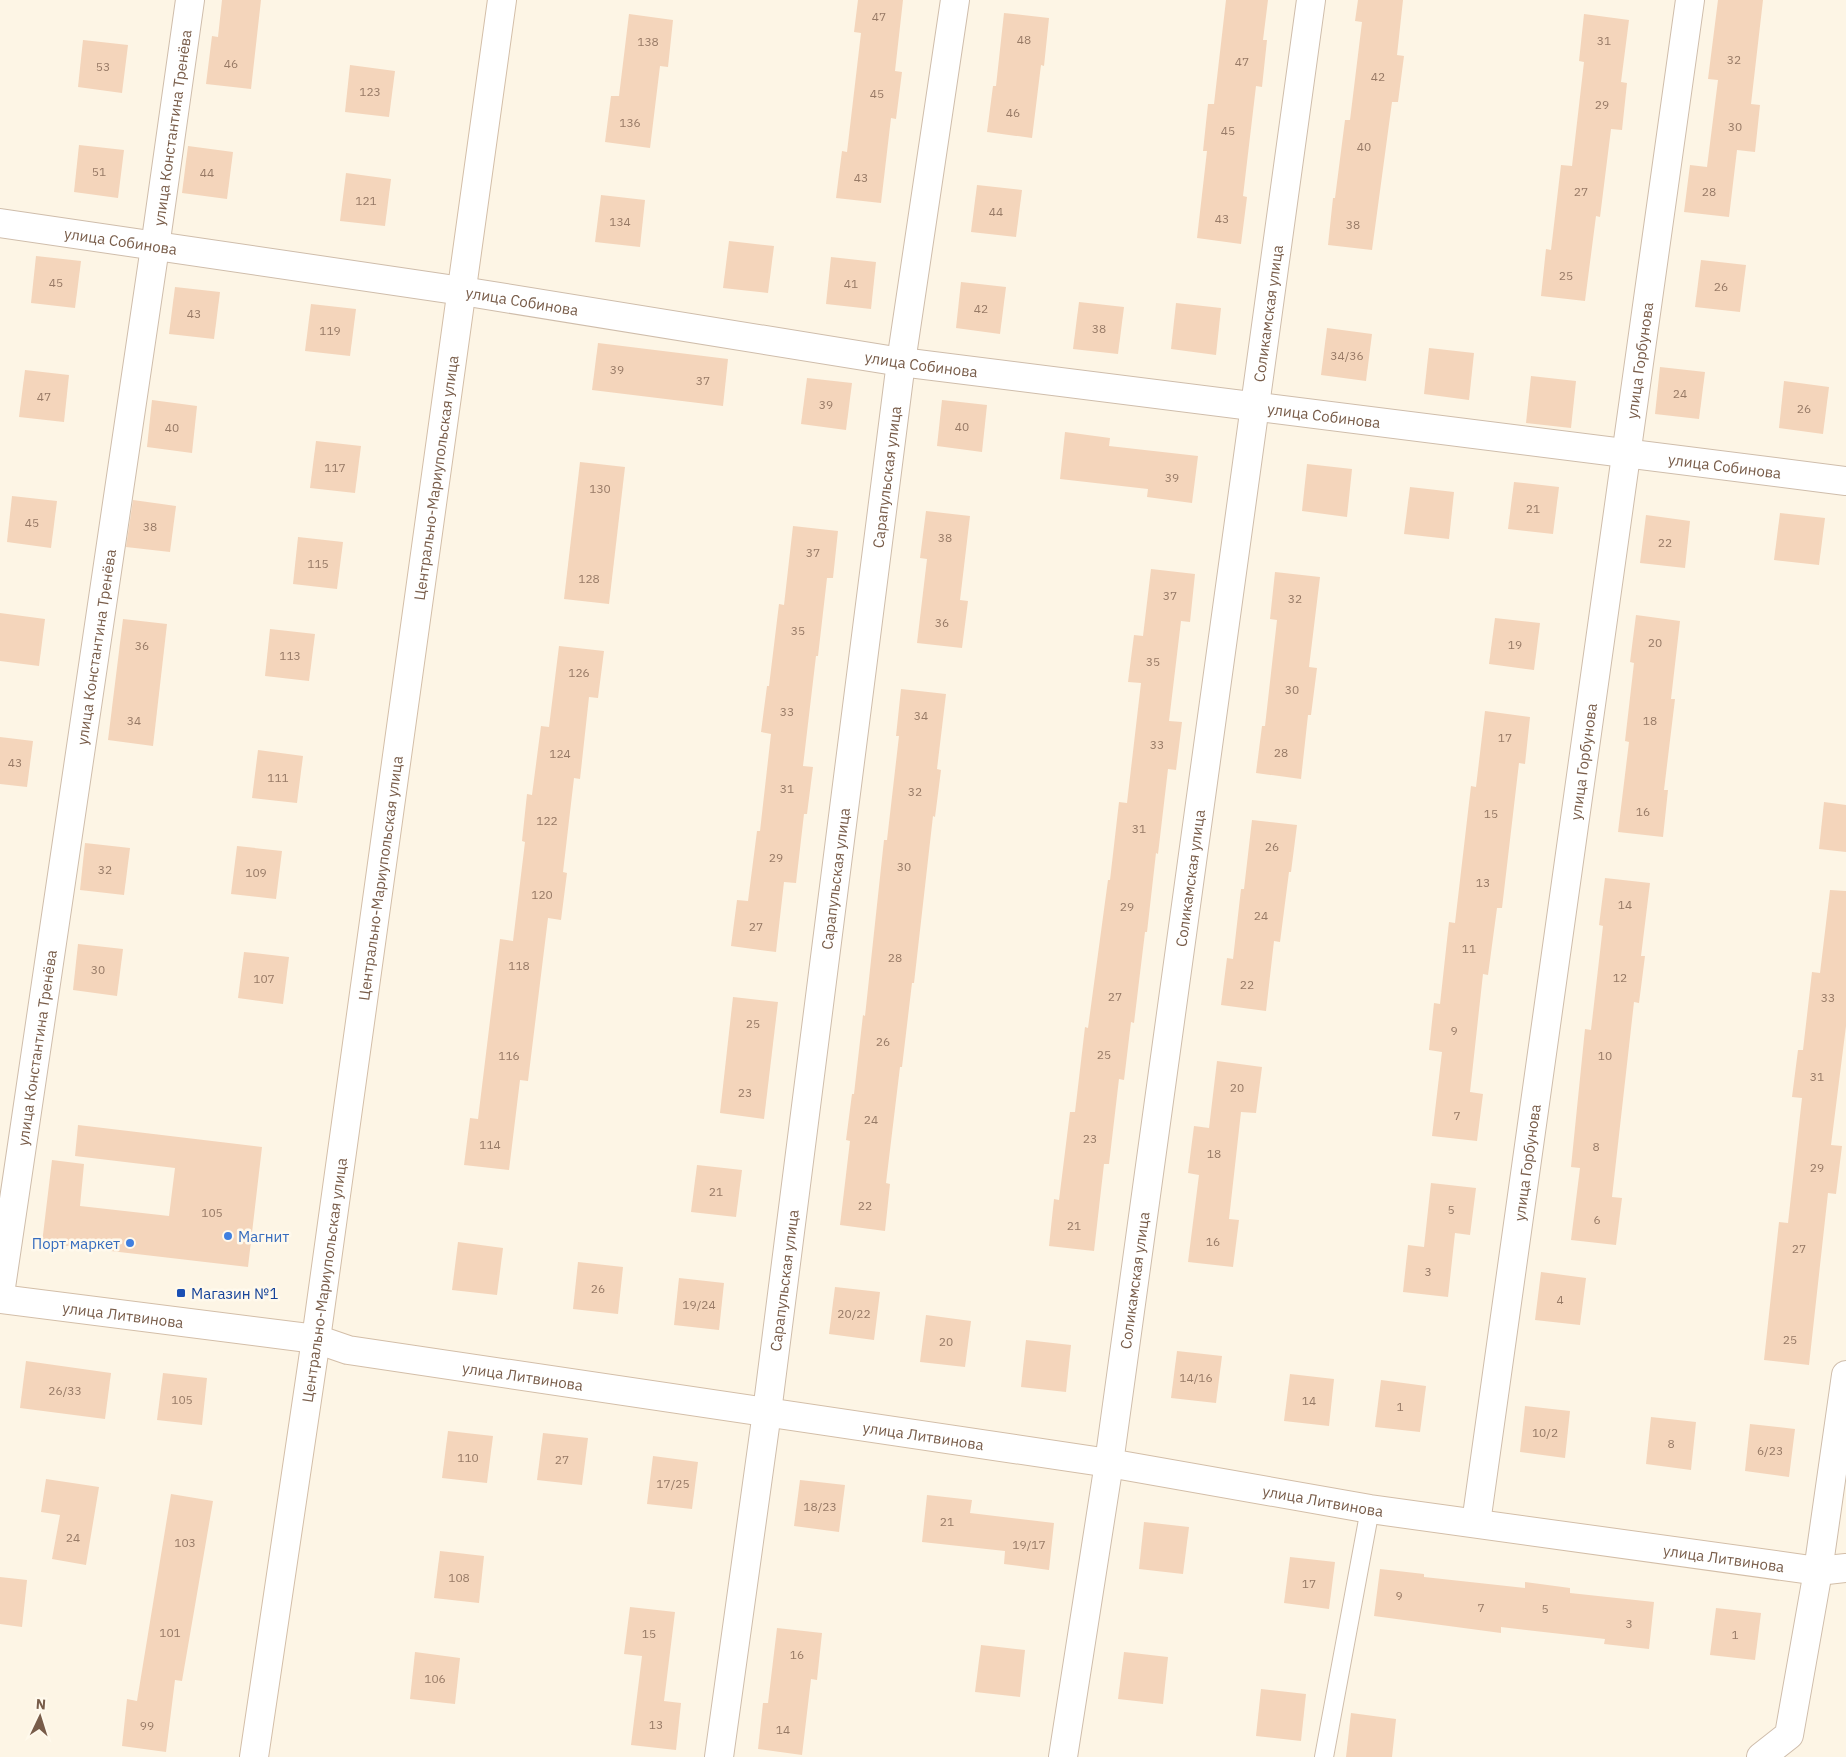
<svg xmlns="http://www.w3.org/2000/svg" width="1846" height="1757" font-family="'IBM Plex Sans',sans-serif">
  <rect width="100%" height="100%" fill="#fdf5e5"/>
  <g fill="#f4d5bb">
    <path d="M222,0H261L251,89L206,84L212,36L218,37Z"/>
    <path d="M858,0H903L895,71L902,72L896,119L891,118L881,203L836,198L842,151L847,152L861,33L854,32Z"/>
    <path d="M1226,0H1268L1263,40H1267L1262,87L1256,86L1243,196L1247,197L1241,244L1197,238L1207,151H1203L1208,104H1214Z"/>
    <path d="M1358,0H1403L1397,55L1404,56L1398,102H1392L1372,250L1328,245L1333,198H1335L1345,120H1350L1362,22L1355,21Z"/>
    <path d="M1718,0H1763L1751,104L1760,105L1755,152L1737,150L1729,217L1684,212L1690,165L1707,167L1718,80L1708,79Z"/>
    <path d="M1004,13L1049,18L1044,66L1041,65L1032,138L987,132L993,86H996Z"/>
    <path d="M629,14L673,20L668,67L660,66L650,148L605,142L611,96H619Z"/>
    <path d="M1584,14L1629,20L1621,82L1627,83L1622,130L1611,129L1600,217L1596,216L1585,301L1541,296L1546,249L1551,250L1561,165L1572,166L1584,62L1579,61Z"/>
    <path d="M83,40L128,45L122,93L78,87Z"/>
    <path d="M350,65L395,71L389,117L345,112Z"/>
    <path d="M79,145L124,150L118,198L74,192Z"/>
    <path d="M188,146L233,152L227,199L182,193Z"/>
    <path d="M346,173L391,179L385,226L340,221Z"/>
    <path d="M977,185L1022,190L1016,237L971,232Z"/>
    <path d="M601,195L645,200L640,247L595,242Z"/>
    <path d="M729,241L774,246L768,293L723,288Z"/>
    <path d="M36,256L81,261L75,308L31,303Z"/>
    <path d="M831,257L876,262L871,309L826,304Z"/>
    <path d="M1701,260L1746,265L1740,312L1695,307Z"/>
    <path d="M961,282L1006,287L1000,334L956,328Z"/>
    <path d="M175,287L220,292L214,339L169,334Z"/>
    <path d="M1079,302L1124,307L1118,354L1073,349Z"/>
    <path d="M1176,303L1221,308L1216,355L1171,349Z"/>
    <path d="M311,304L356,309L350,356L305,351Z"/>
    <path d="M1327,328L1372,334L1366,381L1321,375Z"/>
    <path d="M598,343L728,359L723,406L592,390Z"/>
    <path d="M1429,348L1474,353L1469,400L1424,394Z"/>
    <path d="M1660,367L1705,372L1699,419L1655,414Z"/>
    <path d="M25,370L69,375L64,422L19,417Z"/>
    <path d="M1531,376L1576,381L1571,428L1526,423Z"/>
    <path d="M807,378L852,383L846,430L801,424Z"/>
    <path d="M1784,381L1829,387L1823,434L1779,428Z"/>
    <path d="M152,400L197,406L192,453L147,447Z"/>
    <path d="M942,400L987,405L982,452L937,446Z"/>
    <path d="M1065,432L1110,438L1109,446L1198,456L1192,503L1147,497L1148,489L1060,479Z"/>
    <path d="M316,441L361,446L355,493L310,488Z"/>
    <path d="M580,462L625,467L609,604L564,599Z"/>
    <path d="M1307,464L1352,469L1347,517L1302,511Z"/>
    <path d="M1514,482L1559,487L1553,534L1508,529Z"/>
    <path d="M1410,487L1454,492L1449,539L1404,534Z"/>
    <path d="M12,496L57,501L51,548L7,542Z"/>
    <path d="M133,500L176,506L170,552L126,547Z"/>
    <path d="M926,511L970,516L960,600L968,601L962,648L917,643L927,559L920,558Z"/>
    <path d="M1780,513L1825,518L1819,565L1774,560Z"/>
    <path d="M1646,515L1690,521L1685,568L1640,563Z"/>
    <path d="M793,526L838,531L833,578H827L818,656H816L803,766L813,767L807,814H804L796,883L784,882L776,952L731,946L737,900L748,901L757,831H760L771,734L761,732L767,686H769L779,604L784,605Z"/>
    <path d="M298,537L343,542L337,589L293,584Z"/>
    <path d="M1151,569L1195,574L1190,622L1181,621L1169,721L1182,722L1176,770L1168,769L1158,854L1156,853L1147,932H1145L1134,1023L1131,1022L1124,1080L1119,1079L1109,1164H1104L1094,1251L1049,1246L1054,1199L1059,1200L1070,1112H1075L1085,1027L1088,1028L1108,880H1110L1119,802L1127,803L1141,683L1128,682L1134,635L1143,636Z"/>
    <path d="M1275,572L1320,577L1309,667L1317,668L1311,715H1308L1301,779L1256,773L1262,726H1265L1277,620L1270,619Z"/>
    <path d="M0,613L45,619L39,666L0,661Z"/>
    <path d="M1636,615L1680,621L1671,699H1675L1664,790H1668L1663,837L1618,832L1629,742L1625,741L1634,663L1630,662Z"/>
    <path d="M1495,618L1540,623L1534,670L1489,664Z"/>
    <path d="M123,619L167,624L153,746L108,740Z"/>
    <path d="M270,629L315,634L309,681L265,676Z"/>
    <path d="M559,646L604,651L598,698L589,697L580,779L574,778L563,872L567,873L561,920L548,918L528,1081L520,1080L509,1170L464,1165L470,1118L478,1119L500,939L513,941L525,842L522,841L527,794L532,795L541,726L549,727Z"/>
    <path d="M901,689L946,694L937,769L941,770L935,817L933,816L914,983H912L902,1067H900L886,1183L890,1184L885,1231L840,1225L850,1141L846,1140L852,1094H854L863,1015L865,1016L884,840H887L899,736H896Z"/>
    <path d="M1485,711L1530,717L1525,764L1519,763L1502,908H1497L1488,975L1483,974L1470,1092L1483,1094L1477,1141L1432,1136L1442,1052L1429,1050L1434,1003L1440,1004L1449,922L1455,923L1471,786L1476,787Z"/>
    <path d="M0,737L33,741L27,787L0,784Z"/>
    <path d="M258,750L303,756L297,803L252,798Z"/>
    <path d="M1824,802L1846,805V852L1819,849Z"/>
    <path d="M1252,820L1297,825L1291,872H1289L1280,942L1274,941L1266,1011L1221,1005L1227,958L1233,959L1241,889H1244Z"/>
    <path d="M85,843L130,848L124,895L80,890Z"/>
    <path d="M237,846L282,851L276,899L231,894Z"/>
    <path d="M1605,878L1650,883L1641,956H1645L1639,1003L1634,1002L1612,1197L1622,1198L1616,1245L1571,1240L1580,1168L1571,1167L1585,1029L1591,1030L1603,926L1599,925Z"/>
    <path d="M1830,890L1846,891V1026L1831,1145L1842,1146L1836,1194L1828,1193L1809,1365L1764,1360L1779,1222L1788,1223L1802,1098L1792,1097L1798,1050H1803L1812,972L1820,973Z"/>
    <path d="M78,944L123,949L117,996L73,990Z"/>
    <path d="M244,952L289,957L283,1004L238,998Z"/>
    <path d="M733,997L778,1002L764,1119L720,1113Z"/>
    <path d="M1217,1061L1262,1067L1256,1113L1241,1112L1229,1219L1239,1220L1233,1267L1188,1262L1199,1175L1188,1173L1194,1126L1209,1128Z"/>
    <path d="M78,1125L262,1147L248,1267L42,1243L52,1160L84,1164L80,1206L169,1216L175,1168L75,1156Z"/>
    <path d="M697,1165L742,1170L736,1217L691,1212Z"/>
    <path d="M1431,1183L1476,1188L1470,1235L1455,1233L1448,1297L1403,1292L1408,1245L1424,1247Z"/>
    <path d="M458,1242L503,1248L497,1295L452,1290Z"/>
    <path d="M578,1262L623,1267L618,1314L573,1309Z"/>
    <path d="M1541,1272L1586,1278L1580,1325L1535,1320Z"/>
    <path d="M679,1278L724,1283L719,1330L674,1325Z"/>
    <path d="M835,1287L880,1292L874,1340L829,1334Z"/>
    <path d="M926,1315L971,1321L965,1367L920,1362Z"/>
    <path d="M1026,1340L1071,1345L1066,1392L1021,1387Z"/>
    <path d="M1177,1351L1222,1356L1216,1403L1171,1398Z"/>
    <path d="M26,1361L111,1373L105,1419L20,1408Z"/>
    <path d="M163,1373L207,1378L202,1425L157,1420Z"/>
    <path d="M1290,1374L1334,1379L1329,1426L1284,1421Z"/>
    <path d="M1381,1380L1426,1386L1420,1432L1375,1427Z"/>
    <path d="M1525,1406L1570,1411L1565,1458L1520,1452Z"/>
    <path d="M1651,1417L1696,1422L1691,1470L1646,1464Z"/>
    <path d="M1750,1424L1795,1429L1789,1477L1745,1471Z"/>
    <path d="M448,1431L493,1436L487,1483L442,1478Z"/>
    <path d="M543,1433L588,1438L582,1485L537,1480Z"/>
    <path d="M653,1456L698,1462L692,1509L647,1504Z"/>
    <path d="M46,1479L99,1487L86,1565L52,1559L60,1515L41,1512Z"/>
    <path d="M800,1480L845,1485L839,1532L794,1526Z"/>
    <path d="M171,1494L213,1501L182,1681L175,1680L166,1752L122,1746L127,1699L137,1701Z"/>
    <path d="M927,1495L972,1500L970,1513L1054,1523L1049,1570L1004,1564L1005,1551L922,1542Z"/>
    <path d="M1144,1522L1189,1527L1183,1574L1139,1569Z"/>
    <path d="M440,1551L484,1556L479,1603L434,1598Z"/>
    <path d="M1290,1557L1335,1562L1329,1609L1284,1603Z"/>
    <path d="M1380,1569L1424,1574V1577L1525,1588V1582L1570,1588V1593L1654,1602L1649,1649L1604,1644L1605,1639L1501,1627V1633L1374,1616Z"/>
    <path d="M0,1577L27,1580L22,1627L0,1624Z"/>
    <path d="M630,1607L675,1612L664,1701L681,1703L676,1750L631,1745L642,1656L624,1654Z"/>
    <path d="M1716,1608L1761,1613L1755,1660L1710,1655Z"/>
    <path d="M777,1628L822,1633L817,1680L811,1679L802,1755L758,1749L763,1703H768Z"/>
    <path d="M981,1645L1025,1650L1020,1697L975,1692Z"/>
    <path d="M415,1652L460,1658L455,1704L410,1699Z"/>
    <path d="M1124,1652L1168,1657L1163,1704L1118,1699Z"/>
    <path d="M1261,1689L1306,1694L1301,1741L1256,1736Z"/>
    <path d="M1351,1713L1396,1719L1392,1757H1346Z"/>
  </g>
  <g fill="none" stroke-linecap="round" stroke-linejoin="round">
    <defs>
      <path id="lane" d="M1324,1757L1370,1509"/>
      <g id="street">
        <path id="s1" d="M0,223L462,291L901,362L1846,481"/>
        <path id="s2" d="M0,1294L155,247L190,0"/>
        <path id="s3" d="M1476,1523L1690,0"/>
        <path id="s4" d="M719,1757L767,1412L901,362L955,0"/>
        <path id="s5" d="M1063,1757L1109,1463L1311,0"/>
        <path d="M1761,1757L1789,1735L1818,1571L1846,1375"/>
      </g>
      <g id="secondary">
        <path id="s6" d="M0,1299L316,1339L348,1350L1109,1463L1370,1509L1818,1571L1846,1568"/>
        <path id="s7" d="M254,1757L316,1339L502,0"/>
      </g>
    </defs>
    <use href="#lane" stroke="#cfbdab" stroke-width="20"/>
    <use href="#street" stroke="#cfbdab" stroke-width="30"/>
    <use href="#secondary" stroke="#d3bea8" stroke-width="30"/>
    <use href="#lane" stroke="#fff" stroke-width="18"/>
    <use href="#street" stroke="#fff" stroke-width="28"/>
    <use href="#secondary" stroke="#fff" stroke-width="28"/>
  </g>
  <g fill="#3f7fe0" stroke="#fff9ec" stroke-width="2">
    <circle cx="228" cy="1236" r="5"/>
    <circle cx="130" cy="1243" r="5"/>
  </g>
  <rect fill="#1a4fb4" stroke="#fff9ec" stroke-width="2" x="176" y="1288" width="10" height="10" rx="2.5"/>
  <g text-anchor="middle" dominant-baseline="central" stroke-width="5" stroke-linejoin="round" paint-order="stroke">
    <g font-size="12" fill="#977a66">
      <text x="879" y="16">47</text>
      <text x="1024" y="39">48</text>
      <text x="1604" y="40">31</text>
      <text x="648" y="41">138</text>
      <text x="1734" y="59">32</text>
      <text x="1242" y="61">47</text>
      <text x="231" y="63">46</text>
      <text x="103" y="66">53</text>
      <text x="1378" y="76">42</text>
      <text x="370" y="91">123</text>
      <text x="877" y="93">45</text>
      <text x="1602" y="104">29</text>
      <text x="1013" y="112">46</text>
      <text x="630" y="122">136</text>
      <text x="1735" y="126">30</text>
      <text x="1228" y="130">45</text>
      <text x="1364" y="146">40</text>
      <text x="99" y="171">51</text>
      <text x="207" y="172">44</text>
      <text x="861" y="177">43</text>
      <text x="1581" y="191">27</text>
      <text x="1709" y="191">28</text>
      <text x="366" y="200">121</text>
      <text x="996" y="211">44</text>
      <text x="1222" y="218">43</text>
      <text x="620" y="221">134</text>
      <text x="1353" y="224">38</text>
      <text x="1566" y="275">25</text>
      <text x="56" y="282">45</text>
      <text x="851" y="283">41</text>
      <text x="1721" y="286">26</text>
      <text x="981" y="308">42</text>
      <text x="194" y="313">43</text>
      <text x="1099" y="328">38</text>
      <text x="330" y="330">119</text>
      <text x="1347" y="355">34/36</text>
      <text x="617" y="369">39</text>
      <text x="703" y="380">37</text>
      <text x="1680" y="393">24</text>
      <text x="44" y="396">47</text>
      <text x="826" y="404">39</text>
      <text x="1804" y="408">26</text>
      <text x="962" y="426">40</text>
      <text x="172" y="427">40</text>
      <text x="335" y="467">117</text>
      <text x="1172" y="477">39</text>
      <text x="600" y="488">130</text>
      <text x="1533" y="508">21</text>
      <text x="32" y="522">45</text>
      <text x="150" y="526">38</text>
      <text x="945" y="537">38</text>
      <text x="1665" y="542">22</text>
      <text x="813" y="552">37</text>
      <text x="318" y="563">115</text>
      <text x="589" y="578">128</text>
      <text x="1170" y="595">37</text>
      <text x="1295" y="598">32</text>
      <text x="942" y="622">36</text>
      <text x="798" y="630">35</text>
      <text x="1655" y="642">20</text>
      <text x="1515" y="644">19</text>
      <text x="142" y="645">36</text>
      <text x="290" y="655">113</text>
      <text x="1153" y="661">35</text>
      <text x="579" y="672">126</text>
      <text x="1292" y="689">30</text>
      <text x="787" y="711">33</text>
      <text x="921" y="715">34</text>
      <text x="134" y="720">34</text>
      <text x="1650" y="720">18</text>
      <text x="1505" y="737">17</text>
      <text x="1157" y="744">33</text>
      <text x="1281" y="752">28</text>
      <text x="560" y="753">124</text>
      <text x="15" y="762">43</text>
      <text x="278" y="777">111</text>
      <text x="787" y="788">31</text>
      <text x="915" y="791">32</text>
      <text x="1643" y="811">16</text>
      <text x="1491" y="813">15</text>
      <text x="547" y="820">122</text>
      <text x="1139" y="828">31</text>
      <text x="1272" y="846">26</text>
      <text x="776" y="857">29</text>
      <text x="904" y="866">30</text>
      <text x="105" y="869">32</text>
      <text x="256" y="872">109</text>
      <text x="1483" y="882">13</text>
      <text x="542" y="894">120</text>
      <text x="1625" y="904">14</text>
      <text x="1127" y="906">29</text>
      <text x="1261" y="915">24</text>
      <text x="756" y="926">27</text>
      <text x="1469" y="948">11</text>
      <text x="895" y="957">28</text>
      <text x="519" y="965">118</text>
      <text x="98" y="969">30</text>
      <text x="1620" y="977">12</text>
      <text x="264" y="978">107</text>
      <text x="1247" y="984">22</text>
      <text x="1115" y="996">27</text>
      <text x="1828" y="997">33</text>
      <text x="753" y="1023">25</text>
      <text x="1454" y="1030">9</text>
      <text x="883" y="1041">26</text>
      <text x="1104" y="1054">25</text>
      <text x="509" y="1055">116</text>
      <text x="1605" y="1055">10</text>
      <text x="1817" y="1076">31</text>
      <text x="1237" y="1087">20</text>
      <text x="745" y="1092">23</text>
      <text x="1457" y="1115">7</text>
      <text x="871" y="1119">24</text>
      <text x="1090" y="1138">23</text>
      <text x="490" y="1144">114</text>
      <text x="1596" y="1146">8</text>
      <text x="1214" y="1153">18</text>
      <text x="1817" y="1167">29</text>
      <text x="716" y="1191">21</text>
      <text x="865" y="1205">22</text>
      <text x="1451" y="1209">5</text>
      <text x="212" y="1212">105</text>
      <text x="1597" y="1219">6</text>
      <text x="1074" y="1225">21</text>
      <text x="1213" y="1241">16</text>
      <text x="1799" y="1248">27</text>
      <text x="1428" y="1271">3</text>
      <text x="598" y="1288">26</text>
      <text x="1560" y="1299">4</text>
      <text x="699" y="1304">19/24</text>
      <text x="854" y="1313">20/22</text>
      <text x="1790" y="1339">25</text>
      <text x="946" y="1341">20</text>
      <text x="1196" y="1377">14/16</text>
      <text x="65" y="1390">26/33</text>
      <text x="182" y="1399">105</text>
      <text x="1309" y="1400">14</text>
      <text x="1400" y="1406">1</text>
      <text x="1545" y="1432">10/2</text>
      <text x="1671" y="1443">8</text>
      <text x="1770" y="1450">6/23</text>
      <text x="468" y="1457">110</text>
      <text x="562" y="1459">27</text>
      <text x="673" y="1483">17/25</text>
      <text x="820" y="1506">18/23</text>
      <text x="947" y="1521">21</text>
      <text x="73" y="1537">24</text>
      <text x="185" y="1542">103</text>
      <text x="1029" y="1544">19/17</text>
      <text x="459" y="1577">108</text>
      <text x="1309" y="1583">17</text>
      <text x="1399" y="1595">9</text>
      <text x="1481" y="1607">7</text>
      <text x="1545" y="1608">5</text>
      <text x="1629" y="1623">3</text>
      <text x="170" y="1632">101</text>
      <text x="649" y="1633">15</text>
      <text x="1735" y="1634">1</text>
      <text x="797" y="1654">16</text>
      <text x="435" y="1678">106</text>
      <text x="656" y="1724">13</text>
      <text x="147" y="1725">99</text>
      <text x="783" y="1729">14</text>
    </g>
    <g font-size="15" fill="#785c49" stroke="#fff9ec">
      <text stroke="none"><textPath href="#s2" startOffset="1179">улица Константина Тренёва</textPath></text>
      <text stroke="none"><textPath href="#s1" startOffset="122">улица Собинова</textPath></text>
      <text stroke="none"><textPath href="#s1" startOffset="528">улица Собинова</textPath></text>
      <text stroke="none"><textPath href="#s5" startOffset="1458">Соликамская улица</textPath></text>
      <text stroke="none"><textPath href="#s3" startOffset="1174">улица Горбунова</textPath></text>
      <text stroke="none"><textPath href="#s1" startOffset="932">улица Собинова</textPath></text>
      <text stroke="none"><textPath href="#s1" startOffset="1338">улица Собинова</textPath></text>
      <text stroke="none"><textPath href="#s1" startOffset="1742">улица Собинова</textPath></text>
      <text stroke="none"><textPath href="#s4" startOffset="1291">Сарапульская улица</textPath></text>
      <text stroke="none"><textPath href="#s7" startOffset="1292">Центрально-Мариупольская улица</textPath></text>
      <text stroke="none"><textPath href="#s2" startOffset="654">улица Константина Тренёва</textPath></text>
      <text stroke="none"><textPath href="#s3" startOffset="769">улица Горбунова</textPath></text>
      <text stroke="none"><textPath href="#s4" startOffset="886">Сарапульская улица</textPath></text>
      <text stroke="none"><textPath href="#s7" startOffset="888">Центрально-Мариупольская улица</textPath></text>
      <text stroke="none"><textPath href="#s5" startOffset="888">Соликамская улица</textPath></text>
      <text stroke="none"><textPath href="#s2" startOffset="249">улица Константина Тренёва</textPath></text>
      <text stroke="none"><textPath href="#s3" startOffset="364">улица Горбунова</textPath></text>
      <text stroke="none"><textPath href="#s7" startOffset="482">Центрально-Мариупольская улица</textPath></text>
      <text stroke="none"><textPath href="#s4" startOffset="481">Сарапульская улица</textPath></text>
      <text stroke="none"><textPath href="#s5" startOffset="482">Соликамская улица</textPath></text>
      <text stroke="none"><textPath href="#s6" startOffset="124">улица Литвинова</textPath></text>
      <text stroke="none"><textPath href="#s6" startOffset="529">улица Литвинова</textPath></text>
      <text stroke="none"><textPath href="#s6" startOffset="934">улица Литвинова</textPath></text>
      <text stroke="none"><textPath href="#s6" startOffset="1339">улица Литвинова</textPath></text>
      <text stroke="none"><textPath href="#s6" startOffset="1744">улица Литвинова</textPath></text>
    </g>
    <g font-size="15" fill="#366cbe" stroke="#fff9ec" text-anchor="start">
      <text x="238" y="1236">Магнит</text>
      <text x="120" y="1243" text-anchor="end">Порт маркет</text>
    </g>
    <g font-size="15" fill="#164399" stroke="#fff9ec" text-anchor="start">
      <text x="191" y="1293">Магазин №1</text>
    </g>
  </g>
  <g transform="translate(40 1717) rotate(4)" stroke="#fff9ec" stroke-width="4" paint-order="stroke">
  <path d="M0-4L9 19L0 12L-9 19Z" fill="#785c49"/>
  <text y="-8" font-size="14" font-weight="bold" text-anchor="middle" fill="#785c49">N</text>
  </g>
</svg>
